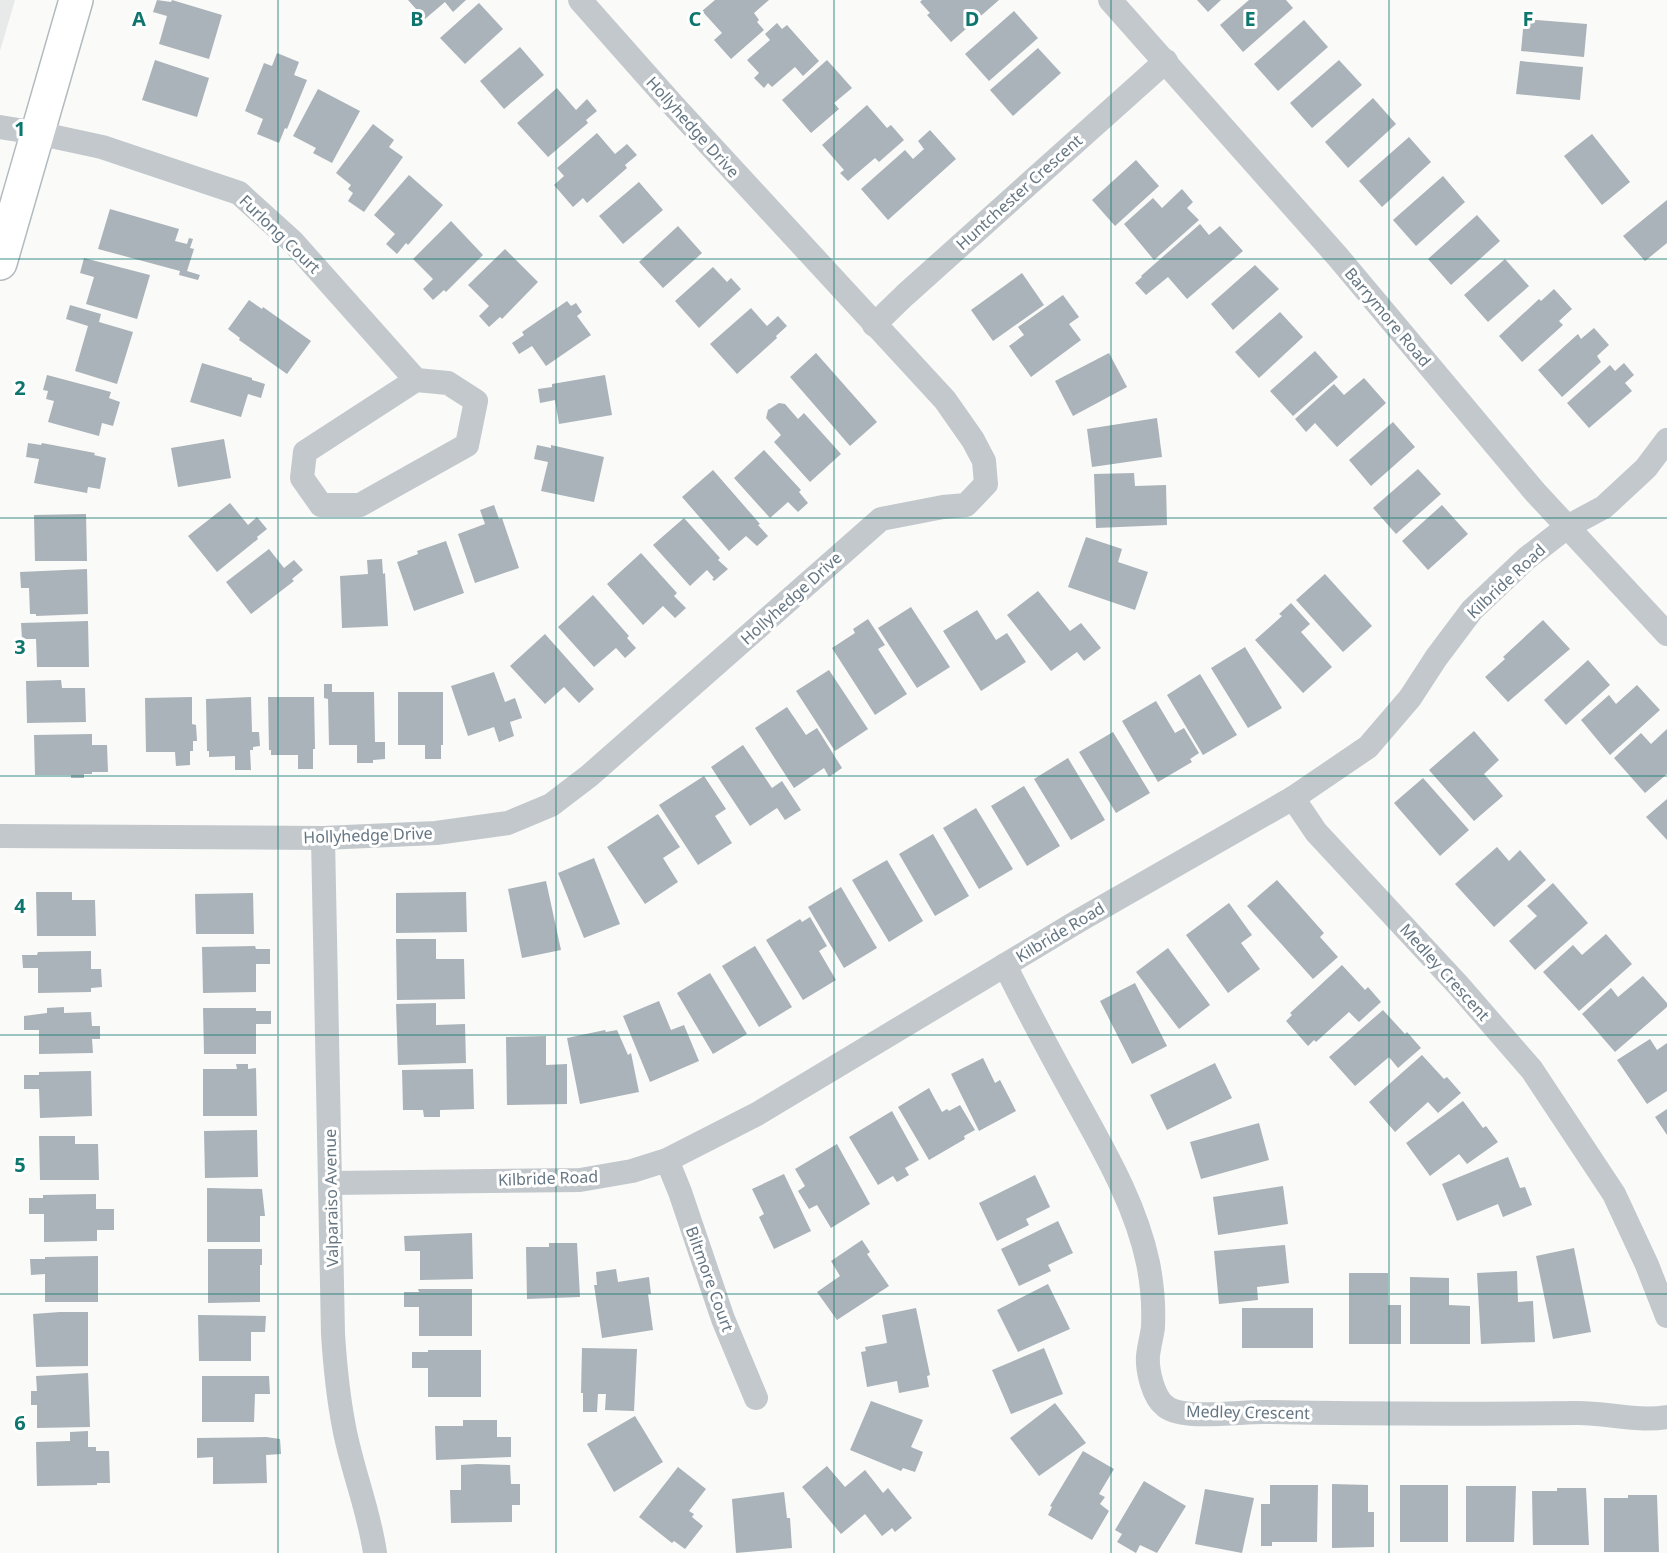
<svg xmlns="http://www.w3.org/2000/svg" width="1667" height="1553" font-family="'Noto Sans',sans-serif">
  <rect width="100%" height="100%" fill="#fafaf8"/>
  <path fill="#e8e9e9" d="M0,0H15L0,51Z"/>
  <g fill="#aab3b9">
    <path d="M157,0L171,2L172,0L222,15L209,59L159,44L167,16L153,12Z"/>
    <path d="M408,0H466L453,12L445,2L425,19Z"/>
    <path d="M715,0H769L754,13L759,20L757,22L764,30L731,59L714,40L722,33L702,11Z"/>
    <path d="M922,0H999L951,42L927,15L930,13L920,2Z"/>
    <path d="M1197,0H1221L1208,12Z"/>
    <path d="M1249,0H1286L1293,8L1243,52L1220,25Z"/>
    <path d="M479,3L503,29L465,64L440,38Z"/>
    <path d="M1014,11L1038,38L989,81L965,54Z"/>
    <path d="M1524,19L1587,24L1584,57L1521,51Z"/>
    <path d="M1304,20L1328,47L1278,91L1254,64Z"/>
    <path d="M777,23L782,29L787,25L819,61L803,76L795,67L772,87L768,83L764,88L754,78L759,73L747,60L770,40L765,34Z"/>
    <path d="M520,47L544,75L504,109L480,81Z"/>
    <path d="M1038,48L1061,73L1013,116L990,90Z"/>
    <path d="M277,53L299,62L294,75L307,80L287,129L285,128L279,143L257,134L263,119L245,111L264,63L272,66Z"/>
    <path d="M155,60L209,78L197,117L142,100Z"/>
    <path d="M827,60L852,88L834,103L839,109L811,133L782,100Z"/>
    <path d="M1339,60L1362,85L1312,128L1290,103Z"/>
    <path d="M1520,61L1583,67L1580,100L1516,94Z"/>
    <path d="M557,88L576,110L587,99L597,111L586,120L588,123L548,157L517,123Z"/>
    <path d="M318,89L360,111L332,163L313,153L316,148L293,136Z"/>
    <path d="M1373,98L1396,124L1348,168L1325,142Z"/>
    <path d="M867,105L887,128L891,125L904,140L879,162L875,158L848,181L840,173L844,170L822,145Z"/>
    <path d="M373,124L394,140L389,147L403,157L364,212L348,201L353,193L348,189L351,185L336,173Z"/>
    <path d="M930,130L956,159L888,220L861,189L905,150L913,159L924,149L918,141Z"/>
    <path d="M597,133L615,154L627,144L637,155L625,165L627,168L587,203L583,198L573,207L554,185L564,176L557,168Z"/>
    <path d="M1592,134L1630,182L1602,205L1564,156Z"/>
    <path d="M1409,137L1431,162L1382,207L1359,181Z"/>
    <path d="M1136,160L1159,186L1115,226L1092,200Z"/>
    <path d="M409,175L443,205L408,245L406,243L397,254L386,244L395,234L374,215Z"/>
    <path d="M1443,176L1465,202L1416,246L1393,220Z"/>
    <path d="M639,182L663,210L623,244L599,216Z"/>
    <path d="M1182,189L1193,202L1187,208L1199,220L1154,260L1124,224L1153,198L1162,208Z"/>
    <path d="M1667,200V243L1645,261L1623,236Z"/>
    <path d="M110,209L179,229L175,241L187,244L189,238L193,239L190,248L194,249L187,271L200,275L198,280L179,275L180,271L98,249Z"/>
    <path d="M1477,215L1500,241L1451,285L1428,259Z"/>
    <path d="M451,221L483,255L446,292L444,290L433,300L423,289L433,279L413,259Z"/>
    <path d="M1200,224L1209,235L1220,226L1243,251L1187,299L1168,277L1146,295L1135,283L1142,277L1141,276Z"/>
    <path d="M678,226L702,253L663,288L639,262Z"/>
    <path d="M505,249L538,282L502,319L500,317L489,327L479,316L489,306L468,285Z"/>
    <path d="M84,258L150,275L137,319L86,304L94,277L80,273Z"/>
    <path d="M1505,259L1529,286L1488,322L1464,295Z"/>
    <path d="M1255,265L1279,289L1233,330L1211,304Z"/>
    <path d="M713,267L727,282L731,278L741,289L699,328L675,301Z"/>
    <path d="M1022,273L1044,305L993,341L971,310Z"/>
    <path d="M1554,289L1572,309L1559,321L1563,325L1522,362L1499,336L1539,299L1541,301Z"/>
    <path d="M1063,295L1079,317L1069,324L1081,340L1031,377L1009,346L1024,335L1018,327Z"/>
    <path d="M249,300L262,309L263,307L311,341L287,374L239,340L240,338L228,329Z"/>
    <path d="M567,301L571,306L576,303L582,312L577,316L591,335L546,366L532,346L519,354L512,343L524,335L522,332Z"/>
    <path d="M70,305L101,314L99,322L133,332L117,384L75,371L88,326L66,319Z"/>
    <path d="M751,308L767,326L778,316L787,326L776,336L777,338L737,374L710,344Z"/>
    <path d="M1280,312L1303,337L1259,378L1235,352Z"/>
    <path d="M1594,328L1609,345L1597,356L1601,362L1562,397L1538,370L1578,334L1581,339Z"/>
    <path d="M1315,351L1338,377L1293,416L1270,391Z"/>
    <path d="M816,353L877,422L850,446L790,377Z"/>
    <path d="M1109,353L1127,387L1073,416L1055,381Z"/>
    <path d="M202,363L252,378V380L265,384L261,398L248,394L241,417L190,402Z"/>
    <path d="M1624,363L1634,375L1625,383L1632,391L1589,428L1567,403L1610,365L1615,371Z"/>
    <path d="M47,375L111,392L109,398L120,402L113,426L102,423L99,436L48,422L54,401L46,399L48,391L43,390Z"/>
    <path d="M605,375L612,415L559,424L555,400L540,403L538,389L552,387V384Z"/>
    <path d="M1364,378L1386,403L1337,447L1315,423L1306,432L1295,419L1334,384L1344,395Z"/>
    <path d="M779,403L785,404L798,419L804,413L841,454L810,482L774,442L781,435L766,418L768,410Z"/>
    <path d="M1157,418L1162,457L1092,467L1087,429Z"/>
    <path d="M1393,422L1415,447L1371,486L1349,460Z"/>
    <path d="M224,439L231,478L178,487L171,448Z"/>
    <path d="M28,443L41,445L42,443L95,453L94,455L106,458L100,489L88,487L87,493L34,483L39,459L26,457Z"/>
    <path d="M537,445L551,448V445L604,457L594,502L541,491L548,462L534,459Z"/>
    <path d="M764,450L801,490L799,492L808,503L798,512L788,502L770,518L734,478Z"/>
    <path d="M1418,469L1441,494L1396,534L1373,508Z"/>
    <path d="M713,470L760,524L758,525L768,536L757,546L746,536L729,551L682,497Z"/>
    <path d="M1134,473L1135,486L1166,485L1167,525L1096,528L1094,474Z"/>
    <path d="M230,503L248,525L257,517L267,529L257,537L258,539L217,572L188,536Z"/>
    <path d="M494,505L499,519L502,518L519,568L475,583L458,534L485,524L480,510Z"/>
    <path d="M1442,505L1468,534L1428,570L1402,541Z"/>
    <path d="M86,514L87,561H35L34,515Z"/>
    <path d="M684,518L720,558L718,560L728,569L714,581L712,579L714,578L707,570L690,586L653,545Z"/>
    <path d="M1086,537L1122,549L1118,562L1148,572L1135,610L1068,587Z"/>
    <path d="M446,541L464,593L414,611L397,562L418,554L417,551Z"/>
    <path d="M269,549L284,568L294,560L303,570L292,579L294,581L251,614L226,582Z"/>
    <path d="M641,553L677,593L674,596L686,608L675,618L663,606L643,625L607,584Z"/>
    <path d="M382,559L383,574L385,573L388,626L342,628L340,576L368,574L367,560Z"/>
    <path d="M87,569L88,614L36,616V614H30L29,588H21L20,572Z"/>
    <path d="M1325,574L1372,626L1343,652L1296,600Z"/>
    <path d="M1038,591L1070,631L1081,623L1101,648L1084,661L1077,652L1051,671L1007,615Z"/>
    <path d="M593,595L629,636L627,638L636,648L625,658L616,648L594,667L558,627Z"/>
    <path d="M1291,603L1310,624L1301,632L1332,667L1303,693L1255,640L1282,616L1279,614Z"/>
    <path d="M911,607L950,667L917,688L878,628Z"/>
    <path d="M977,610L996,640L1007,633L1026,662L981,691L943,631Z"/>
    <path d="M868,619L885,645L878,649L907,694L875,715L832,648L855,633L853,629Z"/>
    <path d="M1543,620L1570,649L1508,702L1485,677L1505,659L1503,657Z"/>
    <path d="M88,621L89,667H37L36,639H22L21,623Z"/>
    <path d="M545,634L594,689L579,703L564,687L545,704L510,666Z"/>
    <path d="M1245,647L1282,708L1248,728L1211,668Z"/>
    <path d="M1588,660L1610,685L1566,725L1544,700Z"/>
    <path d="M829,670L868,729L835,751L796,691Z"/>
    <path d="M494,672L505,702L515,698L522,718L510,722L514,736L499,742L494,727L468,736L451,686Z"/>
    <path d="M1200,674L1237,735L1203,755L1167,695Z"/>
    <path d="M61,680L62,688H85L86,722L27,723L26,681Z"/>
    <path d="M324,684H332V692H374L375,742H385V759L373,760V763H357V745H329L328,699L324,698Z"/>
    <path d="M1637,685L1660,710L1610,755L1581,720L1609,695L1616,704Z"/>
    <path d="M398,692H443V745H441V759H425V745H398Z"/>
    <path d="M192,697V724L196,725L197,741H193V751H190V765L176,766L175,752H146L145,698Z"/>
    <path d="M251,697L252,732H259L260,746L253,747V750H250L251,770H235V756L209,757V751H207L206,699Z"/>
    <path d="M268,697H314L315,749H313V769H298V755H271V750H269Z"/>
    <path d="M1156,701L1175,733L1184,728L1199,753L1190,759L1192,762L1158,782L1122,721Z"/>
    <path d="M787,707L806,735L817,728L842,768L829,777L824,768L794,788L755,728Z"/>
    <path d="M1667,729V774L1645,793L1614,758L1641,733L1651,744Z"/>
    <path d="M1474,731L1499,760L1484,774L1503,796L1474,821L1429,770Z"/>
    <path d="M1113,732L1150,793L1116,813L1079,752Z"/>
    <path d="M92,734V745H107L108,772H92V774H84V778H71V775H35L34,735Z"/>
    <path d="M743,745L772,788L782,781L801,810L785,820L777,808L750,826L711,767Z"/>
    <path d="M1068,758L1105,820L1071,840L1034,779Z"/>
    <path d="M704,776L726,809L715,816L732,843L698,865L659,805Z"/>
    <path d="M1423,778L1469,830L1440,856L1394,803Z"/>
    <path d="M1024,786L1060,846L1027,866L991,806Z"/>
    <path d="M1667,799V840L1646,817Z"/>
    <path d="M976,808L1013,869L979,889L943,828Z"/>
    <path d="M658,814L680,847L663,858L678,882L645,904L607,847Z"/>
    <path d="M933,834L969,896L935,916L899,854Z"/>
    <path d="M1497,847L1509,861L1520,850L1546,880L1494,927L1455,884Z"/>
    <path d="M594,858L620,924L584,938L558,873Z"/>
    <path d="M887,860L923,921L889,942L852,880Z"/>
    <path d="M1277,880L1324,933L1320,937L1338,957L1313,979L1247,906Z"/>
    <path d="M546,881L561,950L522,958L508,889Z"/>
    <path d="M1553,883L1588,923L1535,970L1509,941L1537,916L1527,906Z"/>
    <path d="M841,887L877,948L844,968L808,907Z"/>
    <path d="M36,892H72V900H95L96,936H37Z"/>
    <path d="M466,892L467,932L396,933V893Z"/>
    <path d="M253,893L254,934H196L195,894Z"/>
    <path d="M1229,903L1252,935L1241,943L1260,969L1228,993L1186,935Z"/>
    <path d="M810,917L827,946L819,951L836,980L803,1000L766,940L800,919L802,922Z"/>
    <path d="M1606,934L1632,964L1579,1011L1543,972L1573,945L1582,955Z"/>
    <path d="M396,939H436V959H464L465,999L397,1000Z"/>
    <path d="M255,946L256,949H270V964H256V992L203,993L202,947Z"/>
    <path d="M755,946L792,1007L759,1027L722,966Z"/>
    <path d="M1168,948L1210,1005L1179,1029L1136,972Z"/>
    <path d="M91,951V969H101L102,987L91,988V992L38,993V968H23L22,955H37L38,952Z"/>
    <path d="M1342,965L1365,990L1368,987L1381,1002L1359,1022L1349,1012L1316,1042L1314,1040L1308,1046L1286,1021L1292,1015L1290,1013Z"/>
    <path d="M710,973L747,1034L713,1054L677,993Z"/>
    <path d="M1643,976L1667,1003V1007L1615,1052L1582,1014L1611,988L1618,997Z"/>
    <path d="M1135,983L1167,1046L1132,1064L1100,1001Z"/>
    <path d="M659,1001L671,1030L684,1025L699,1061L650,1082L623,1016Z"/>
    <path d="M436,1003V1025L465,1024L466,1063L398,1065L396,1004Z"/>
    <path d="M64,1007V1013L91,1012L92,1026H100V1039H92L93,1053L39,1054V1030H24V1016L47,1013V1008Z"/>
    <path d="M203,1008H256V1011H271V1024H256V1054H204Z"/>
    <path d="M1383,1010L1405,1034L1407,1032L1421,1048L1398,1068L1389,1057L1355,1086L1329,1057Z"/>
    <path d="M605,1030L606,1032L617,1030L628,1055L631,1053L639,1092L580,1104L567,1038Z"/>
    <path d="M546,1036V1065L567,1064V1104L507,1105L506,1037Z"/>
    <path d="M1650,1039L1657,1050L1667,1043V1091L1647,1104L1617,1060Z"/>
    <path d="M1422,1055L1444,1079L1447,1077L1461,1093L1438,1113L1428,1102L1395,1132L1369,1102Z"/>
    <path d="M983,1058L995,1083L1000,1080L1016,1111L979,1131L951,1074Z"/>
    <path d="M1215,1063L1232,1098L1167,1130L1150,1095Z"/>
    <path d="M236,1064H248V1069L256,1068L257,1116H203V1069H237Z"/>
    <path d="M473,1069L474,1109L440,1110V1117H424L423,1110H403L402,1070Z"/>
    <path d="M91,1071L92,1116L40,1118L39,1089H24V1075H39V1072Z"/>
    <path d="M929,1088L942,1112L947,1109L949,1111L960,1105L975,1130L964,1136L965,1139L929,1160L898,1107Z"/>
    <path d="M1463,1101L1483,1128L1486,1126L1498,1142L1467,1164L1459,1154L1430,1176L1406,1143Z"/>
    <path d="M1667,1109V1135L1655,1117Z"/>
    <path d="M892,1111L919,1160L905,1168L909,1175L897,1182L893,1176L878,1185L849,1137Z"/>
    <path d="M1259,1123L1269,1160L1201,1179L1190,1142Z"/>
    <path d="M257,1130L258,1177L205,1178L204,1131Z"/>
    <path d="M39,1136H75V1144H98L99,1180H40Z"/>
    <path d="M837,1144L870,1204L831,1228L817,1205L809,1209L798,1191L805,1186L795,1169Z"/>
    <path d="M1508,1157L1520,1188L1525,1187L1532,1205L1503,1217L1498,1204L1457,1221L1442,1184Z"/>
    <path d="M784,1174L811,1231L774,1249L759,1217L764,1214L752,1189Z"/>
    <path d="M1035,1175L1050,1207L1026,1219L1029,1225L997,1241L979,1203Z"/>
    <path d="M1283,1186L1288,1224L1218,1235L1213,1197Z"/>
    <path d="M207,1188L262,1189L265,1216H260V1242H207Z"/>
    <path d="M96,1194V1209H114V1230H97V1241L44,1242V1214H29V1198H43V1195Z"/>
    <path d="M1058,1221L1073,1253L1048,1265L1051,1271L1019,1286L1001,1249Z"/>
    <path d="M472,1233L473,1279L420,1280V1251H405L404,1236Z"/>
    <path d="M862,1240L870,1252L867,1254L889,1286L837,1320L817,1292L840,1276L831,1261Z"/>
    <path d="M549,1243H577L580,1297L527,1299L526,1247H549Z"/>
    <path d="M1285,1245L1289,1283L1257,1287L1258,1300L1219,1304L1214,1251Z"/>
    <path d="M1574,1248L1591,1332L1553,1339L1536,1256Z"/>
    <path d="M208,1249H262V1265H260V1302L208,1303Z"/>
    <path d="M98,1256V1302H45V1274L31,1275L30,1259H45V1257Z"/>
    <path d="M616,1269L618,1282L649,1277L651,1294H648L653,1330L602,1338L594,1285H597L596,1272Z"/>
    <path d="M1517,1271L1518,1302L1533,1301L1535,1342L1481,1344L1477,1273Z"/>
    <path d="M1349,1273H1388V1305H1401V1344H1349Z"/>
    <path d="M1410,1277L1449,1278V1305L1470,1306V1344H1410Z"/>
    <path d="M1048,1284L1070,1329L1018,1352L997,1310Z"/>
    <path d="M418,1289H472V1336H419V1307H404V1292H419Z"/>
    <path d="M916,1308L930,1375L927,1376L929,1387L899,1393L897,1381L867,1387L861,1352L866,1351L865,1347L887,1343L882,1315Z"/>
    <rect x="1242" y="1308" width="71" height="40"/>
    <path d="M60,1312H88V1366L36,1367L33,1314Z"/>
    <path d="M198,1315L266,1316L265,1332H251V1361H199Z"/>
    <path d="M582,1348L637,1349L634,1411L605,1410L606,1394H598L597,1412H583V1393H581Z"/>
    <path d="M1044,1348L1063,1394L1011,1414L992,1370Z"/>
    <path d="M428,1350H481V1397H428V1368H412V1352H428Z"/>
    <path d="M88,1373L90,1427L37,1428V1405H31V1391H37L36,1376Z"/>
    <path d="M202,1376H269L270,1394H255L254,1422H202Z"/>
    <path d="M871,1401L923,1420L911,1447L923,1452L915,1472L903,1468L901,1471L850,1450Z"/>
    <path d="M1055,1403L1086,1443L1039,1476L1010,1438Z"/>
    <path d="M635,1416L663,1462L614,1492L587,1444Z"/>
    <path d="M463,1420H497V1437H511V1457L436,1460L435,1426H463Z"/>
    <path d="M88,1431V1447H96V1451H109L110,1483H97V1485L37,1486L36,1442L70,1441V1432Z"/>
    <path d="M266,1437L280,1439L281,1454L266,1455L267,1483L213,1484V1457L197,1458V1438Z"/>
    <path d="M1083,1451L1114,1469L1099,1494L1105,1497L1100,1504L1109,1511L1092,1540L1048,1515L1052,1507L1050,1506Z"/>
    <path d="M477,1464L510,1465L511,1484H520V1505H512V1522L451,1523L450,1490H461V1465Z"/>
    <path d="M827,1466L845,1487L865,1470L883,1493L888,1488L912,1518L895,1532L892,1528L882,1536L865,1514L841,1534L802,1487Z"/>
    <path d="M678,1467L706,1489L689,1511L694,1514L692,1517L703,1526L685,1549L674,1541L672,1543L639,1517Z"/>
    <path d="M1144,1481L1186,1506L1157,1553L1140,1545L1136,1553L1117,1542L1122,1534L1115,1530Z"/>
    <path d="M1332,1484L1368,1485V1512H1374V1547L1332,1548Z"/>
    <path d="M1270,1485H1318L1317,1542H1272V1546H1261V1504H1270Z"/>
    <rect x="1400" y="1485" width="48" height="57"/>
    <path d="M1466,1486H1516L1514,1542H1466Z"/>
    <path d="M1557,1488H1586L1589,1545H1533L1532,1491H1557Z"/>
    <path d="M1205,1489L1254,1498L1242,1553L1195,1544Z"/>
    <path d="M784,1492L787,1518H790L792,1548L736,1553L732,1499Z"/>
    <path d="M1628,1495H1657L1659,1552H1604V1498H1628Z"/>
  </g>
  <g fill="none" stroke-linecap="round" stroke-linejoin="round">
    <defs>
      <path id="secondary" d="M0,263L76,0"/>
    </defs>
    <use href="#secondary" stroke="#b3babf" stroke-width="36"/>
    <g stroke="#c3c8cc" stroke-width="24">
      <path d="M1110,0L1338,257L1535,492L1667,634"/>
      <path d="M0,127L37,133L102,147L239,193L293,242L416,380L448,383L476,401L467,445L360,505H321L302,478L305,452L416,380"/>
      <path d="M874,325L905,295L1166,61"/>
      <path d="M1293,798L1316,832L1458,985L1532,1070L1614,1194L1647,1265L1667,1316"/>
      <path d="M0,836L323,838L436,833L508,823L551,805L589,776L881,519L943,507L966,505L986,484L984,461L973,440L945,400L673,105L580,0"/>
      <path d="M323,838L333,1334C335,1365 338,1396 344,1427C352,1470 369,1510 375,1553"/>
      <path d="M1005,965C1028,1012 1053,1058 1079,1105C1106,1154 1136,1206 1148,1263C1152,1283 1154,1306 1153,1327C1152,1336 1149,1346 1148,1356C1147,1370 1153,1397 1165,1406C1182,1421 1243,1411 1267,1412C1371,1414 1475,1414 1578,1413C1608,1413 1638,1422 1667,1417"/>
      <path d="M667,1160L680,1192L723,1319L756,1398"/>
      <path d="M332,1183L580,1180L632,1171L667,1160L757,1114L1080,920L1293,798L1368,747L1410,698L1436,658L1472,610L1527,558L1567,527L1604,507L1646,468L1667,440"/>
    </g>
    <use href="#secondary" stroke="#fff" stroke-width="33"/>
  </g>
  <path fill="none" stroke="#0f766e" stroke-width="1.5" stroke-opacity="0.55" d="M278,0V1553M556,0V1553M834,0V1553M1111,0V1553M1389,0V1553M0,259H1667M0,518H1667M0,776H1667M0,1035H1667M0,1294H1667"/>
  <g text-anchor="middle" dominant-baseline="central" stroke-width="6" stroke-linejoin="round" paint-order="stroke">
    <g font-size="16" fill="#657683" stroke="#fff">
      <text transform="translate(693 127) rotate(48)">Hollyhedge Drive</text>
      <text transform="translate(1019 192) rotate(-42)">Huntchester Crescent</text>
      <text transform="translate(280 234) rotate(44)">Furlong Court</text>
      <text transform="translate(1388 317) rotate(50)">Barrymore Road</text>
      <text transform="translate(1506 581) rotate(-43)">Kilbride Road</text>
      <text transform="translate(791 598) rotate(-42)">Hollyhedge Drive</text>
      <text transform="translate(368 835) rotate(-2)">Hollyhedge Drive</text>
      <text transform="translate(1060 932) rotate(-31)">Kilbride Road</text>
      <text transform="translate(1445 972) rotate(48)">Medley Crescent</text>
      <text transform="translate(548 1178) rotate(-2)">Kilbride Road</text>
      <text transform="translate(331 1198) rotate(-91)">Valparaiso Avenue</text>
      <text transform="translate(710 1279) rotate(70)">Biltmore Court</text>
      <text transform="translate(1248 1412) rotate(1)">Medley Crescent</text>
    </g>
  </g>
  <g font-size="20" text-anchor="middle" font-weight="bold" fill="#0f766e" stroke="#fff" stroke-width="6" stroke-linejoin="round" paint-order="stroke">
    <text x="139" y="26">A</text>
    <text x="417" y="26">B</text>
    <text x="695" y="26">C</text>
    <text x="972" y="26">D</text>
    <text x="1250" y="26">E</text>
    <text x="1528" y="26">F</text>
    <text x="20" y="136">1</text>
    <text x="20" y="395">2</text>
    <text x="20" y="654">3</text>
    <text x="20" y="913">4</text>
    <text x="20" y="1172">5</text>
    <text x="20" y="1430">6</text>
  </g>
</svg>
